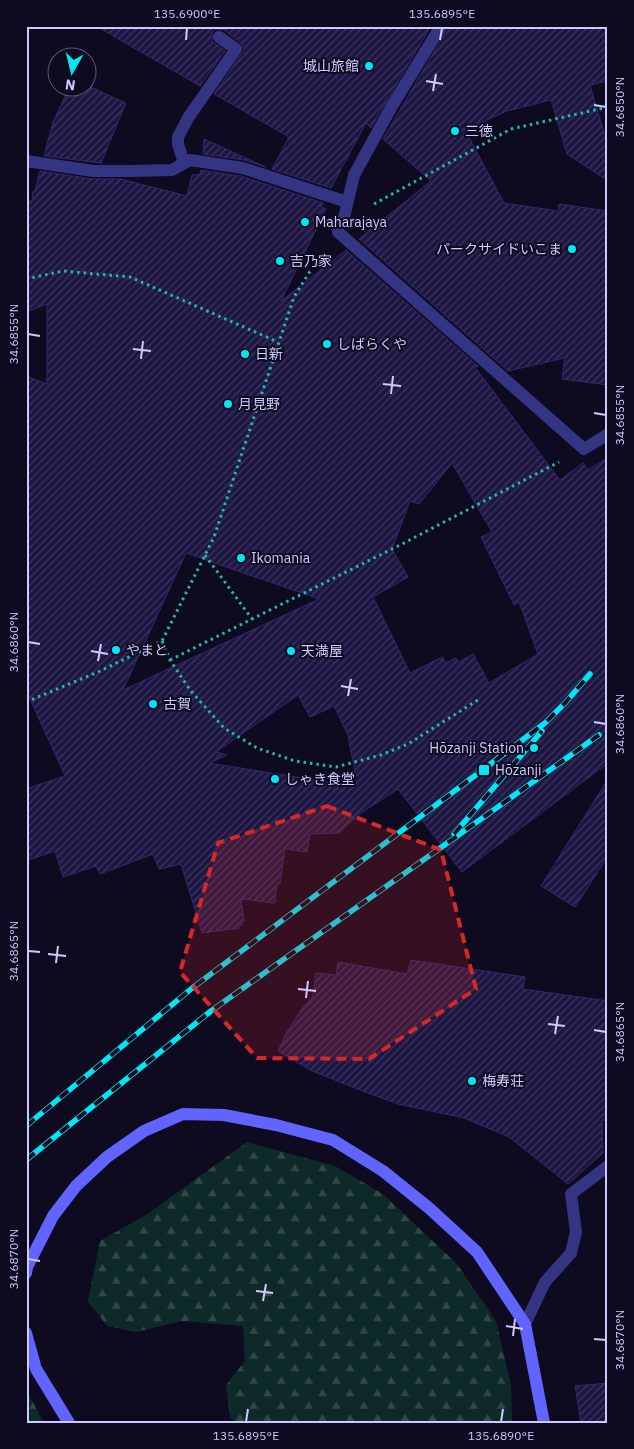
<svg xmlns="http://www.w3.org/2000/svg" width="634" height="1449" font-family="'IBM Plex Sans','Noto Sans JP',sans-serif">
  <defs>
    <pattern id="forest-firs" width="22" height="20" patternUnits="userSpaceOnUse" patternTransform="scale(1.25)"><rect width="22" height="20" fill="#0e2a28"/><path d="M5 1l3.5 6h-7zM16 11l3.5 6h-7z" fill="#304848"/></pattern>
    <pattern id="building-hatch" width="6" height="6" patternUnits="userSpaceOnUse" patternTransform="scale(1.25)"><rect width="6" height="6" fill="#1d1642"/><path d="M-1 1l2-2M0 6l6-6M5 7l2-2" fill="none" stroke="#3d375e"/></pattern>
  </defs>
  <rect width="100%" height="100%" fill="#0e0b20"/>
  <g fill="url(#forest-firs)">
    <path d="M247,1142L335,1166L383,1194L457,1264L496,1321L511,1385L512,1423H237L230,1418L226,1385L245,1361L243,1326L182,1321L136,1332L107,1326L88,1301L100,1241L146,1215Z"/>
    <path d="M26,1389L44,1423H26Z"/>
  </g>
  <g fill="url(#building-hatch)" stroke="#32276f" fill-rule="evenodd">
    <path d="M96,26H431L371,128L366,123L331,188L272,169L289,137L214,94L244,50L241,43L224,30L216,29L212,33V41L225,51L200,86Z"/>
    <path d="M449,26H608V81L590,85L608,146V181L567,154L551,100L507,111L465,130L504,203L558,211L559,204L608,211V385L562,379L565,358L508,371L359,239L431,181L383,139Z"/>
    <path d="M88,86L126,103L101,163L44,156L53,122L69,88H88Z"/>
    <path d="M204,139L266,167L244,160L203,154Z"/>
    <path d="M201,170L241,176L323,203L321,207L326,209L281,301L346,250L479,367L474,366L560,480L583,463L588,470L608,457V763L462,872L398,789L358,815L339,833L310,834L307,852L285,849L280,884H277L275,903L241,899L244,921H242V925H239V928L202,933L181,864L159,869L153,854L100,874L96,866L63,877L55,851L26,861V789L65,776L26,690V376L47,384V304L26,312V201H32L33,191H35L40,171L92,179H121L187,196L192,175L200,174ZM452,463L492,532L481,537L514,605L519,602L538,654L489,683L473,654L459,662L456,658L446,663L442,657L410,673L373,597L408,577L392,549L410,501L419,504ZM186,553L319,599L123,690ZM298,695L310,717L334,706L348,735L356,778L341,779L344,785L210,763L227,755L216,752Z"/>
    <path d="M608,779V856L575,907L541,886Z"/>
    <path d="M411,960L525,977L523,989L608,1001V1120H602L603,1153L568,1184L509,1137L464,1118L398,1104L360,1090L312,1071L278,1051L287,1032L301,1010L313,996L316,973L336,975L338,962L407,974Z"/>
    <path d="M608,1383V1423H581L575,1386Z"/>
  </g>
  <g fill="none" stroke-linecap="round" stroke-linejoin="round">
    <g stroke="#26b7a8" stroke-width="3" stroke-dasharray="2.5 4" stroke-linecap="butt">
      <path d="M374,204L511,129L608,107"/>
      <path d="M26,279L63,271L130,277L278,342"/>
      <path d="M205,555L252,619"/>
      <path d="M162,641L170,660L190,690L224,728L257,748L295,761L336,767L381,755L408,744L481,698"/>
      <path d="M170,660L402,544L559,462"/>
      <path d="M26,702L98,672L162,641L214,537L294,297L322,252"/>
    </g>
    <g stroke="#333482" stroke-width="12">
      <path d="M26,161L93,171H133L172,170L190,160L243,168L347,202"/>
      <path d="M184,163L178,144V137L188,118L236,49L219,37"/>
      <path d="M525,1324L545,1282L571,1253L576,1232L571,1194L608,1166"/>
    </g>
    <g stroke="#333482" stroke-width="12">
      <path d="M344,218L354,175L392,106L441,26"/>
      <path d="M338,232L584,449L608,434"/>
    </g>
    <g stroke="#6164ff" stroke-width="12">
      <path d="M26,1273L27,1267L53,1216L76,1186L107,1157L144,1131L183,1114L224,1115L276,1125L333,1140L383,1171L429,1208L477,1252L525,1324L544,1423"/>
      <path d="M26,1333L36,1369L69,1423"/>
    </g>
    <defs>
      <g id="rail">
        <path d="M454,834L542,731"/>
        <path d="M26,1126L191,989L545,723L566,702L590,674"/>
        <path d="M26,1160L211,1011L599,735"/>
      </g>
    </defs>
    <use href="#rail" stroke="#00e7f5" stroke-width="5.5"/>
    <use href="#rail" stroke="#0e0b20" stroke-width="4" stroke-dasharray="11" stroke-linecap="butt"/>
  </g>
  <path fill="#d62828" fill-opacity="0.2" stroke="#d62828" stroke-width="4" stroke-dasharray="10 6" stroke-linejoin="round" d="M327,806L441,850L476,989L369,1059L257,1058L180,972L218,843Z"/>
  <path fill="none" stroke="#cecaff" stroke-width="2" d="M186,40L187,28M440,40L442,28M426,81L443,84M433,91L436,74M594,105L606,107M28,334L40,336M133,349L151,351M141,359L143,341M383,384L401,386M391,394L393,376M594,413L606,415M28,642L40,644M91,651L108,654M98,661L101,644M341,686L358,689M348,696L351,679M594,722L606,724M28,951L40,952M48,954L66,956M56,963L58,946M298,989L316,991M306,998L308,981M548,1024L565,1026M594,1030L606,1032M555,1034L558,1016M28,1259L40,1261M256,1291L273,1293M263,1301L266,1284M506,1326L523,1329M513,1336L515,1319M594,1339L606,1340M246,1422L248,1409M501,1422L503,1409"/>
  <g fill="#00e7f5" stroke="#0e0b20" stroke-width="2">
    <circle cx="369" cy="66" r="5"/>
    <circle cx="455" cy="131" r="5"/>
    <circle cx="305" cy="222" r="5"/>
    <circle cx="572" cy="249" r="5"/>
    <circle cx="280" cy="261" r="5"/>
    <circle cx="327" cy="344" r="5"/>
    <circle cx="245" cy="354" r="5"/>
    <circle cx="228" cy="404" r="5"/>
    <circle cx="241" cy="558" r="5"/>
    <circle cx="116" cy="650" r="5"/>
    <circle cx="291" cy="651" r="5"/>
    <circle cx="153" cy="704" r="5"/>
    <circle cx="534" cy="748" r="5"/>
    <rect x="478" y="764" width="12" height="12" rx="2.5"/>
    <circle cx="275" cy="779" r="5"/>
    <circle cx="472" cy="1081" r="5"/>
  </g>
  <g text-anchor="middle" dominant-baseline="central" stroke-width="4" stroke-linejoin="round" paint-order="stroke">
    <g font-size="14" fill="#cecaff" stroke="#0e0b20" text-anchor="start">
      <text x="359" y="66" text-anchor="end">城山旅館</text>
      <text x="465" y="131">三徳</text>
      <text x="315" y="222">Maharajaya</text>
      <text x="562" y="249" text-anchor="end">パークサイドいこま</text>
      <text x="290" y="261">吉乃家</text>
      <text x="337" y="344">しばらくや</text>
      <text x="255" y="354">日新</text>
      <text x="238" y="404">月見野</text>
      <text x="251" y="558">Ikomania</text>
      <text x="126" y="650">やまと</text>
      <text x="301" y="651">天満屋</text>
      <text x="163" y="704">古賀</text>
      <text x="524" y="748" text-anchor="end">Hōzanji Station</text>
      <text x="495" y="770">Hōzanji</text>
      <text x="285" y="779">しゃき食堂</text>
      <text x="482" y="1081">梅寿荘</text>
    </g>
  </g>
  <rect width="634" height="1449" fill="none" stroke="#0e0b20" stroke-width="55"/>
  <g transform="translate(72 72) rotate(188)"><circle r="24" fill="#0e0b20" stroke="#5b5779"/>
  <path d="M0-4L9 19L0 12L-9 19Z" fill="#00e7f5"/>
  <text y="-8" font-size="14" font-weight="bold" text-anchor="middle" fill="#cecaff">N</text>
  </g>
  <rect x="28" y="28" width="578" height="1394" fill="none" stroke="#cecaff" stroke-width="2"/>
  <g font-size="12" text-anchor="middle" fill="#cecaff">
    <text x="187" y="18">135.6900°E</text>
    <text x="442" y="18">135.6895°E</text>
    <text transform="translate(620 107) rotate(-90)" y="4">34.6850°N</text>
    <text transform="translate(14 334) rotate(-90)" y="4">34.6855°N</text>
    <text transform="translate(620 415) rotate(-90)" y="4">34.6855°N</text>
    <text transform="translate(14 642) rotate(-90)" y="4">34.6860°N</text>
    <text transform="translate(620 724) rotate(-90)" y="4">34.6860°N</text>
    <text transform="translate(14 951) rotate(-90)" y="4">34.6865°N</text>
    <text transform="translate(620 1032) rotate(-90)" y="4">34.6865°N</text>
    <text transform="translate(14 1259) rotate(-90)" y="4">34.6870°N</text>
    <text transform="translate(620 1340) rotate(-90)" y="4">34.6870°N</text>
    <text x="246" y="1440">135.6895°E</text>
    <text x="501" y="1440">135.6890°E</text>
  </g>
</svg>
